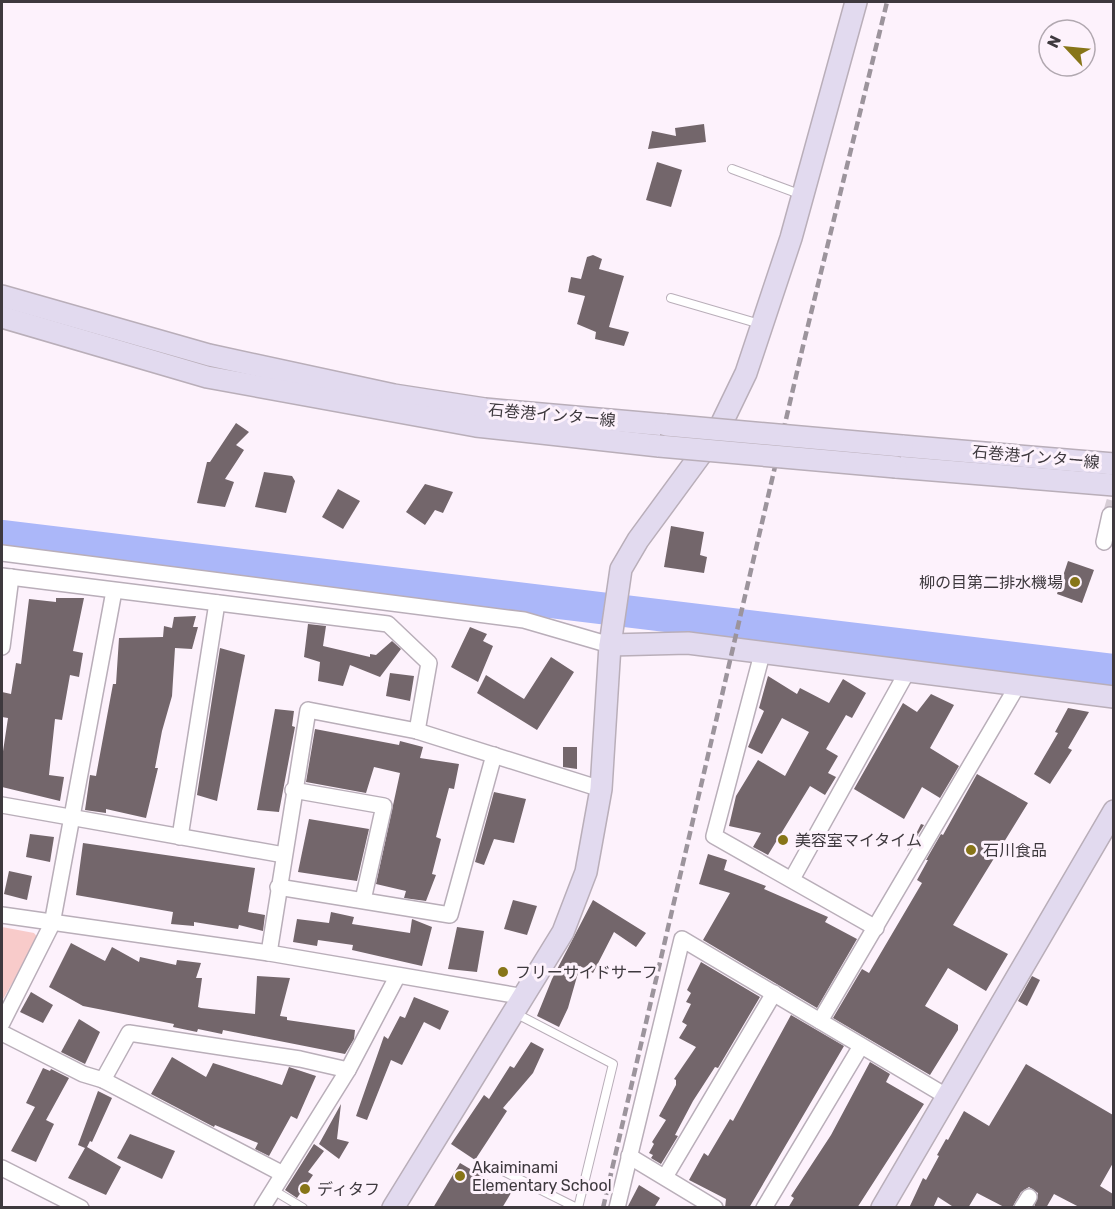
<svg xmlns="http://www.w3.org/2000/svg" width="1115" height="1209" font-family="Rubik,'Noto Sans JP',sans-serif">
  <rect width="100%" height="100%" fill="#fdf2fc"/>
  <path fill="#f8cbca" d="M2,927L34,933L38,938L2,1001Z"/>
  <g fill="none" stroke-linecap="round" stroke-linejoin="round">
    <path stroke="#abb7f9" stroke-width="32" d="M2,536L1114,670"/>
  </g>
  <g fill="#73666b">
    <path d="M704,124L706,142L648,149L652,131L676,136L675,128Z"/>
    <path d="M657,162L682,170L671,207L646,200Z"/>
    <path d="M593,255L602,259L599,269L624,276L609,327L629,332L624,346L595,339L596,332L577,324L585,296L568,292L571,277L581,279L587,257Z"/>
    <path d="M236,423L249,432L236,445L244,450L225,479L234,482L225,507L197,503L207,462H210Z"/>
    <path d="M264,472L292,476L295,481L286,513L255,507Z"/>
    <path d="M425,484L453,492L443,513L435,510L425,525L406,512Z"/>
    <path d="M338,489L360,501L343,529L322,517Z"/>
    <path d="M671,526L704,532L700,555L707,557L704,573L664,567Z"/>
    <path d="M1068,561L1094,570L1082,603L1057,594Z"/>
    <path d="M56,598H84L73,651L83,653L79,677L70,675L62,720L55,719L49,775L64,777L60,801L2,787V758L8,718L2,717V692L11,694L16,663L21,664L29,599L56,602Z"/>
    <path d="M196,616L193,627H198L192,649L175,648L172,696L162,731L155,768H158L146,818L106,809V813L85,810L90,775L96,776L113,684H116L119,638L163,637L164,626L172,628L174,617Z"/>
    <path d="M308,624L326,626L323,646L370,657V654L376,655L392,641L401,649L380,677L350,665L343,686L318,681L320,662L304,657Z"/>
    <path d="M470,627L487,634L483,641L493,646L478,682L451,667Z"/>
    <path d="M220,648L245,655L217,801L197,795Z"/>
    <path d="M551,657L574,672L537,730L477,693L486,675L524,699Z"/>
    <path d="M390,673L414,676L410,701L386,696Z"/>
    <path d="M768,676L797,694L800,688L829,703L843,679L866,693L852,718L846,715L826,749L838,756L828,773L836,777L825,795L810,786L768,855L753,847L761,833L729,826L736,796L758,760L785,776L809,732L782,718L762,754L748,747L764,711L759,708Z"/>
    <path d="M931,694L954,705L930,748L959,766L940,798L922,787L904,819L854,789L903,703L917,712Z"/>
    <path d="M1068,708L1089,712L1068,748L1072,750L1050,784L1034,774L1058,733L1055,732Z"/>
    <path d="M275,709L294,711L292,726L295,727L279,812L257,810Z"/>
    <path d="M315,729L399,745L400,741L423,747L420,758L459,764L454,789L449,788L436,837L441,839L432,874L436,875L426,901L404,898L406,891L376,884L400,773L374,767L366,793L306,782Z"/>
    <path d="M563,747H577V769L563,767Z"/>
    <path d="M977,774L1028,803L953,925L1008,954L986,991L948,968L925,1006L958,1025V1030L930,1075L833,1018L862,969L869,973L922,883L917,880L928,860H926L941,834L943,835Z"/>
    <path d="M494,792L526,799L514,843L494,839L484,865L475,862Z"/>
    <path d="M309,819L369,829L357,881L298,872Z"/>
    <path d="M921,824L924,825L907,852Z"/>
    <path d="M30,834L54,837L50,862L26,857Z"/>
    <path d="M83,843L255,868L248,912L265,915L263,931L239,925L238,929L194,922V926L171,924L173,912L76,895Z"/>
    <path d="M708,854L727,860L724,870L766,886L764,889L828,917L825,922L857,939L817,1008L703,940L730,893L699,884Z"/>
    <path d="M9,871L32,876L27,900L4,894Z"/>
    <path d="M513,900L537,906L527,935L504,929Z"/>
    <path d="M593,900L646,933L636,947L614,932L593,973L580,966L568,1008L559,1027L537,1016L552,979Z"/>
    <path d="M331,912L354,917L352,924L410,933L412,919L432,927L422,966L352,950L353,945L318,940L317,946L293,942L297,919L329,923Z"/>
    <path d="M457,927L484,931L477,972L448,969Z"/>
    <path d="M71,943L105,961L112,947L139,962L140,957L176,965L177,960L201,963L196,978H202L198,1007L201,1008L255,1014L257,976L290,978L280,1016L287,1017V1020L355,1030L354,1039L345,1054L223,1030L222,1034L198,1029L197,1032L173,1027L174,1024L83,1006L49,987Z"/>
    <path d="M701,962L760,997L718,1068L715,1067L693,1101L675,1135L678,1136L661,1164L651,1158L653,1155L649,1153L654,1144L652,1142L666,1120L659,1116L676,1085V1080L674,1079L696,1047L679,1038L687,1025L682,1022L691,1004L686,1002L691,993L687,990Z"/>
    <path d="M1032,976L1040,980L1027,1006L1018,1001Z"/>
    <path d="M31,992L53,1005L43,1023L20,1012Z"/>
    <path d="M414,997L449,1011L440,1030L424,1022L402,1065L391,1060L367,1120L356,1116L384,1036L388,1039L400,1016L405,1018Z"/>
    <path d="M791,1015L844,1046L749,1208H725L726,1199L689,1180L704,1153L708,1156L730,1119L733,1121Z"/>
    <path d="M79,1019L100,1032L85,1064L61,1052Z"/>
    <path d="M531,1042L544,1049L533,1073L503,1108L507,1111L475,1160L451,1144L484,1095L489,1099L510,1066L514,1068Z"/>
    <path d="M172,1057L206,1077L213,1063L282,1085L289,1067L316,1076L297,1119L291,1116L269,1156L255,1149L258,1143L215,1125L214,1127L151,1094Z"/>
    <path d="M870,1062L890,1074L886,1082L924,1104L857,1208H788L794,1198L791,1196L831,1135Z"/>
    <path d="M1026,1064L1113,1115V1163L1100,1186L1113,1194V1208H1081L1054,1194L1046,1208H1034L1038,1193L1029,1187L1021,1192L1012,1208H1006L977,1193L968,1208H955L938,1197L933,1208H909L923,1178L926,1180L939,1156L937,1155L946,1139L948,1140L964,1111L989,1126Z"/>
    <path d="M43,1068L50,1071L51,1069L69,1078L46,1120L54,1124L36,1162L11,1151L35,1107L26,1103Z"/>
    <path d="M98,1091L112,1098L92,1142L90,1141L87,1147L121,1167L106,1195L68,1178L85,1148L78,1145Z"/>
    <path d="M341,1104L337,1139L349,1142L339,1159L319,1144Z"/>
    <path d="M130,1134L175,1151L162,1179L117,1158Z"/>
    <path d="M314,1144L324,1151L308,1172L313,1175L297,1198L285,1190Z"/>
    <path d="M460,1163L511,1193L502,1208H433Z"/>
    <path d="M639,1185L660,1198L654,1208H627Z"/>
  </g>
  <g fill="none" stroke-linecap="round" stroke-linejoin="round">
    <path stroke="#d7cdd6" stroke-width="15" stroke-dasharray="15 8" stroke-linecap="butt" d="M1110,515L1114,501"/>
    <defs>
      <g id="lane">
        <path d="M732,169L802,195"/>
        <path d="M671,298L760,324"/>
        <path d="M515,1013L613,1064L578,1208"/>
        <path d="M501,1170L577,1208"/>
        <path d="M273,1190L303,1208"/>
      </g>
      <g id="street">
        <path d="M1104,542L1110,515"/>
        <path d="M2,553L524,620L610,645"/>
        <path d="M2,576L388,624L429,663L417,731"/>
        <path d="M2,647L11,577"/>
        <path d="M762,654L714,836L876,928"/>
        <path d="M293,790L384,806L363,900"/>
        <path d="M2,805L284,855"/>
        <path d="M180,837L217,603"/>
        <path d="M792,879L907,672"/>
        <path d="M278,887L450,915L494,755"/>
        <path d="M2,915L269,953L525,997"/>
        <path d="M269,953L308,710L417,731L601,789"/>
        <path d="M820,1021L1019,683"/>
        <path d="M2,1023L52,924L114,591"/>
        <path d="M2,1033L83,1074L103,1080L283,1174"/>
        <path d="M103,1080L129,1033L300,1059L348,1070"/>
        <path d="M629,1156L715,1208"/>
        <path d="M2,1168L81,1208"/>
        <path d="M665,1177L774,993"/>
        <path d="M262,1208L348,1070L397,977"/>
        <path d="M617,1208L682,939L946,1096"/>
        <path d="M764,1208L861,1046"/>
        <path d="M1022,1208L1029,1197"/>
      </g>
      <g id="secondary">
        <path d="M2,296L209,355L394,395L485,409L666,425"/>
        <path d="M2,317L207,377L476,426L659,446"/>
        <path d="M902,446L1114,464"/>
        <path d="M896,467L1114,485"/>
        <path d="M610,645L688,643L1114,697"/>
        <path d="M393,1208L563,932L586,872L601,789L610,645L621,569L638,540L718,431L746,373L791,238L856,2"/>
        <path d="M882,1208L1114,811"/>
      </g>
    </defs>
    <use href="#lane" stroke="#b9aeb9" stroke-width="10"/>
    <use href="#street" stroke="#b9aeb9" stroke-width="18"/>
    <use href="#secondary" stroke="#b9aeb9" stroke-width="24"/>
    <use href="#lane" stroke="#fff" stroke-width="8"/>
    <use href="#street" stroke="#fff" stroke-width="15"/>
    <use href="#secondary" stroke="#e2daef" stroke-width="21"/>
    <path stroke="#9c949c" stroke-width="4.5" stroke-dasharray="9 4.5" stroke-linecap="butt" d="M603,1208L803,346L887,2"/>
    <defs>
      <g id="secondary-bridge">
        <path d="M666,425L902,446"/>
        <path d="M659,446L896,467"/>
      </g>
    </defs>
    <use href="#secondary-bridge" stroke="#b9aeb9" stroke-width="24" stroke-linecap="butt"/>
    <use href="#secondary-bridge" stroke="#e2daef" stroke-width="21"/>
  </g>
  <g fill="#877518" stroke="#fdf2fc" stroke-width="2">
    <circle cx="1075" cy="582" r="6"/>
    <circle cx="783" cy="840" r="6"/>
    <circle cx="971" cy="850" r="6"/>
    <circle cx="503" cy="972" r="6"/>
    <circle cx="460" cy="1176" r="6"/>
    <circle cx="305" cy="1189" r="6"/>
  </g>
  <g text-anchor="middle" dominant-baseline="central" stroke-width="6" stroke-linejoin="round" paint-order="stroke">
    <g font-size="16" fill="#3e393e" stroke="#fdf2fc">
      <text transform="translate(552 415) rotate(5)">石巻港インター線</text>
      <text transform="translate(1036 457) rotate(5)">石巻港インター線</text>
    </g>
    <g font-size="16" fill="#3e393e" stroke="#fdf2fc" text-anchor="start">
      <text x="1063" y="582" text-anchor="end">柳の目第二排水機場</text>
      <text x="795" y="840">美容室マイタイム</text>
      <text x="983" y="850">石川食品</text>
      <text x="515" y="972">フリーサイドサーフ</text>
      <text x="472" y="1167">Akaiminami<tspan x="472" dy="18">Elementary School</tspan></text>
      <text x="317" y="1189">ディタフ</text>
    </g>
  </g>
  <rect width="1115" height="1209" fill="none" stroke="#3e393e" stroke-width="6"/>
  <g transform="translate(1067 48) rotate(296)"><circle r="28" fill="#fdf2fc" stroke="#b1a8b0" stroke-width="1.5"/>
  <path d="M0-4.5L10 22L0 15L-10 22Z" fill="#877518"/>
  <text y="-9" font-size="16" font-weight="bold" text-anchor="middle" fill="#3e393e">N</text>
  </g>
</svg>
